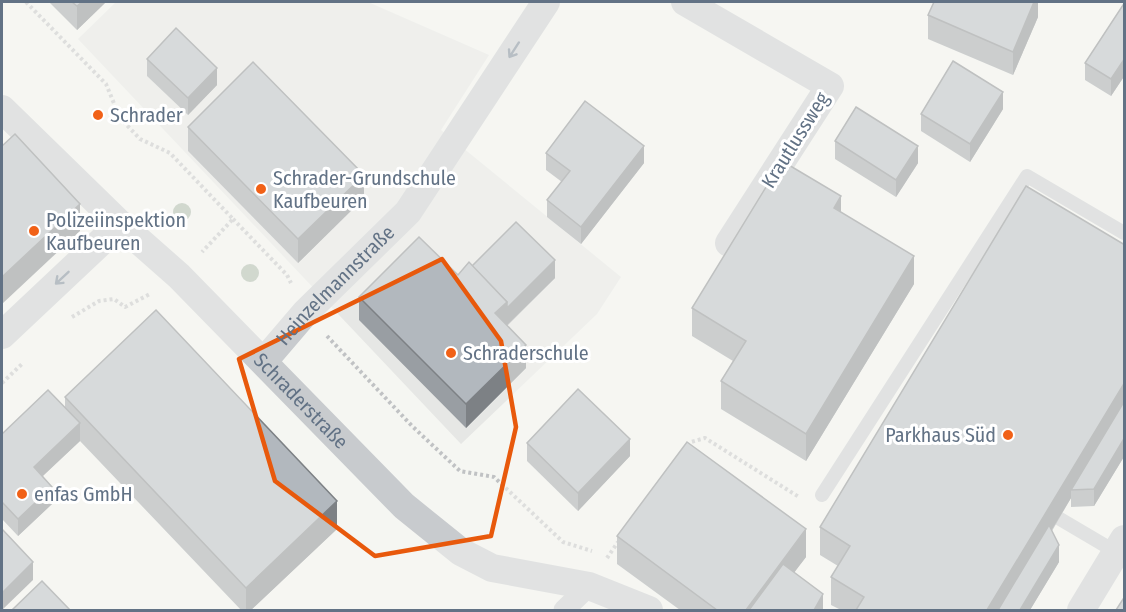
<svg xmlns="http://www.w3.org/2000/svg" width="1126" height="612" font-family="'Fira Sans Condensed',sans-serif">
  <rect width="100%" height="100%" fill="#f5f6f2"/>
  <path fill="#e6e7e5" d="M116,2H368L489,55L441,130L621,277L597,314L461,444L78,39Z"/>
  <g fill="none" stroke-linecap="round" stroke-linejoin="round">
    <g stroke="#c0c2c4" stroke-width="4" stroke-dasharray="3 3" stroke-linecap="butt">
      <path d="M26,2L106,84L120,118L140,139L170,153L233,219L202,252"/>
      <path d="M233,219L287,275L291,283"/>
      <path d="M72,317L99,301L114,299L125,307L150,294"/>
      <path d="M327,336L412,426L460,471L494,477L563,542L592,551"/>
      <path d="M2,383L23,363"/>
      <path d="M688,446L691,442L705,438L799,497"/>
      <path d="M607,558L618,542"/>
    </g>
    <g stroke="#c8cbce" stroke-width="14">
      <path d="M822,495L1027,176L1124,233"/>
      <path d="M1060,519L1116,552"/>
    </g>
    <path stroke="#c8cbce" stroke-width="21" d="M564,610L589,586"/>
    <g stroke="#c8cbce" stroke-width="28">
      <path d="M685,2L830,86L729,243"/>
      <path id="s1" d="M2,109L120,224L179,276L404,506L461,552L492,568L589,586L649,610"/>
      <path d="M2,335L120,224"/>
      <path id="s2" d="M264,361L305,313L408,212L546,2"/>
      <path d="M1081,610L1124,539"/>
    </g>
  </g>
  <g fill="#a5b3a3">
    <circle cx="182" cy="212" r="9"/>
    <circle cx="250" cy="273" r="9"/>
  </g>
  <g fill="#999ea3">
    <path d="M49,2H106L77,30Z"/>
    <path d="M1038,2V17L1013,75L928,39V15Z"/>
    <path d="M1125,2V75L1111,96L1085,80V63Z"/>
    <path d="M147,59L217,85L188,115L147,76Z"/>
    <path d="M1003,109L970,162L921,131V114Z"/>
    <path d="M188,127L364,198L298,263L188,151Z"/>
    <path d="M835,141L918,163L896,197L835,159Z"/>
    <path d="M546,153L644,163L581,244L547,217V200L562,182L546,170Z"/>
    <path d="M1125,245V455L1094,506L1071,507V498L1052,531L1059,562L1030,610H841L831,605V577L838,566L820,555V527Z"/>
    <path d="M472,266L555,278L507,326L526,368L466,428L359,320V297L458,275Z"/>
    <path d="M914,284L806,461L721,409V381L733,361L692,336V308Z"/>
    <path d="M65,397L337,529L251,610H241L80,441L43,476L52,504L18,536L2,519V434L65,407Z"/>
    <path d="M527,443L630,456L578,511L527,461Z"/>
    <path d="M617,536L806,557L794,572L823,610H680L617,564Z"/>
  </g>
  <g fill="#7d8185">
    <path d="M82,2H106L77,30V6Z"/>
    <path d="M1034,2H1038V17L1013,75V52Z"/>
    <path d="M1125,58V75L1111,96V79Z"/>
    <path d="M217,68V85L188,115V98Z"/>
    <path d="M1003,92V109L970,162V144Z"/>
    <path d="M644,146V163L581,244V227Z"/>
    <path d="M918,146V163L896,197V180Z"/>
    <path d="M364,175V198L298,263V239Z"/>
    <path d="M841,196V224L834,208Z"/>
    <path d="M80,204V231L2,304V277Z"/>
    <path d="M914,256V284L806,461V434Z"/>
    <path d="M555,260V278L507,325L495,337V313Z"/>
    <path d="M526,345V368L466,428V404Z"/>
    <path d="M1125,382V410L1071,490V498L1003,610H987Z"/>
    <path d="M80,423V441L34,484V467Z"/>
    <path d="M1125,437V455L1094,506V489Z"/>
    <path d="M630,439V456L578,511V493Z"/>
    <path d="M52,487V504L18,536V519Z"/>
    <path d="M337,501V529L251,610H246V588Z"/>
    <path d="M806,529V557L766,610H746Z"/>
    <path d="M1059,545V562L1030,610H1020Z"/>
    <path d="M33,562V580L2,610V593Z"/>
    <path d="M823,594V610H814Z"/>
  </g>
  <g fill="#b2b8be" stroke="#7d8185" stroke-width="1.5">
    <path d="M72,2H82L77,6Z"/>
    <path d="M934,2H1034L1013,52L928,15Z"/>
    <path d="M1125,2V58L1111,79L1085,63Z"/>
    <path d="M176,28L217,68L188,98L147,59Z"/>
    <path d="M953,61L1003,92L970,144L921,114Z"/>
    <path d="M253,62L364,175L298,239L188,127Z"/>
    <path d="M585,101L644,146L581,227L547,200L570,171L546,153Z"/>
    <path d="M856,107L918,146L896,180L835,141Z"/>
    <path d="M15,134L80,204L2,277V146Z"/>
    <path d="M782,161L841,196L834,208L914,256L806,434L721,381L746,341L692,308Z"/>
    <path d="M1026,186L1125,245V382L987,610H856L864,597L831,577L850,546L820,527Z"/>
    <path d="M516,222L555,260L507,308V302L472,266Z"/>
    <path d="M419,237L458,275L469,262L507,302L495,313L526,345L466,404L359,297Z"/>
    <path d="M156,310L337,501L246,588L65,397Z"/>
    <path d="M578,389L630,439L578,493L527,443Z"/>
    <path d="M48,390L80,423L34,467L52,487L18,519L2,502V434Z"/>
    <path d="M1125,400V437L1094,489L1071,490Z"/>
    <path d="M687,442L806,529L746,610H717L617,536Z"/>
    <path d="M1049,525L1059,545L1020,610H998Z"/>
    <path d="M2,529L33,562L2,593Z"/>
    <path d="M783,564L823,594L814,610H749Z"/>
    <path d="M42,581L70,610H12Z"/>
    <path d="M1125,596V610H1116Z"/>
  </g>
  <defs><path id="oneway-shaft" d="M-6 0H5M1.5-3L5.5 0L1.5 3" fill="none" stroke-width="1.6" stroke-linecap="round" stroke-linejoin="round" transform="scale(1.5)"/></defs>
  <g stroke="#6c7b8c">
    <use href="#oneway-shaft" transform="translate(514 50) rotate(123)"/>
    <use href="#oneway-shaft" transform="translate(62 278) rotate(137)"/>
  </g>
  <path d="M0 0H1126V612H0ZM442,259L501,341L516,427L491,536L375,556L275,481L239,359Z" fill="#f5f6f2" fill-opacity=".55" fill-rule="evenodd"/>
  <path fill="none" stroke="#e8590c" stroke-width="4.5" stroke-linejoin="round" d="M442,259L501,341L516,427L491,536L375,556L275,481L239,359Z"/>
  <g fill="#f16117" stroke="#fff" stroke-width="2">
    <circle cx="98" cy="115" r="6"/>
    <circle cx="261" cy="189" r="6"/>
    <circle cx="34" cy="231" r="6"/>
    <circle cx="451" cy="353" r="6"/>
    <circle cx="1008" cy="435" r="6"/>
    <circle cx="22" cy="494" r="6"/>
  </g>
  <g text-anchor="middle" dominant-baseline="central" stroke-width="6" stroke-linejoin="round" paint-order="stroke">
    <g font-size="20" fill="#627285" stroke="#fff" text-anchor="start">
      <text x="110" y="115">Schrader</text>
      <text x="273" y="178">Schrader-Grundschule<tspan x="273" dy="23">Kaufbeuren</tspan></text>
      <text x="46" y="220">Polizeiinspektion<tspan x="46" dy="23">Kaufbeuren</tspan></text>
      <text x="463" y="353">Schraderschule</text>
      <text x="996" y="435" text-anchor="end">Parkhaus Süd</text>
      <text x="34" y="494">enfas GmbH</text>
    </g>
    <g font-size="20" fill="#627285" stroke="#fff">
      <text transform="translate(795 140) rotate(-58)">Krautlussweg</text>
      <text stroke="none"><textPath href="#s2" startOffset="104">Heinzelmannstraße</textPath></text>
      <text stroke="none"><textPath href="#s1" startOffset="418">Schraderstraße</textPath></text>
    </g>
  </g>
  <rect width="1126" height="612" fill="none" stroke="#627285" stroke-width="6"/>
</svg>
